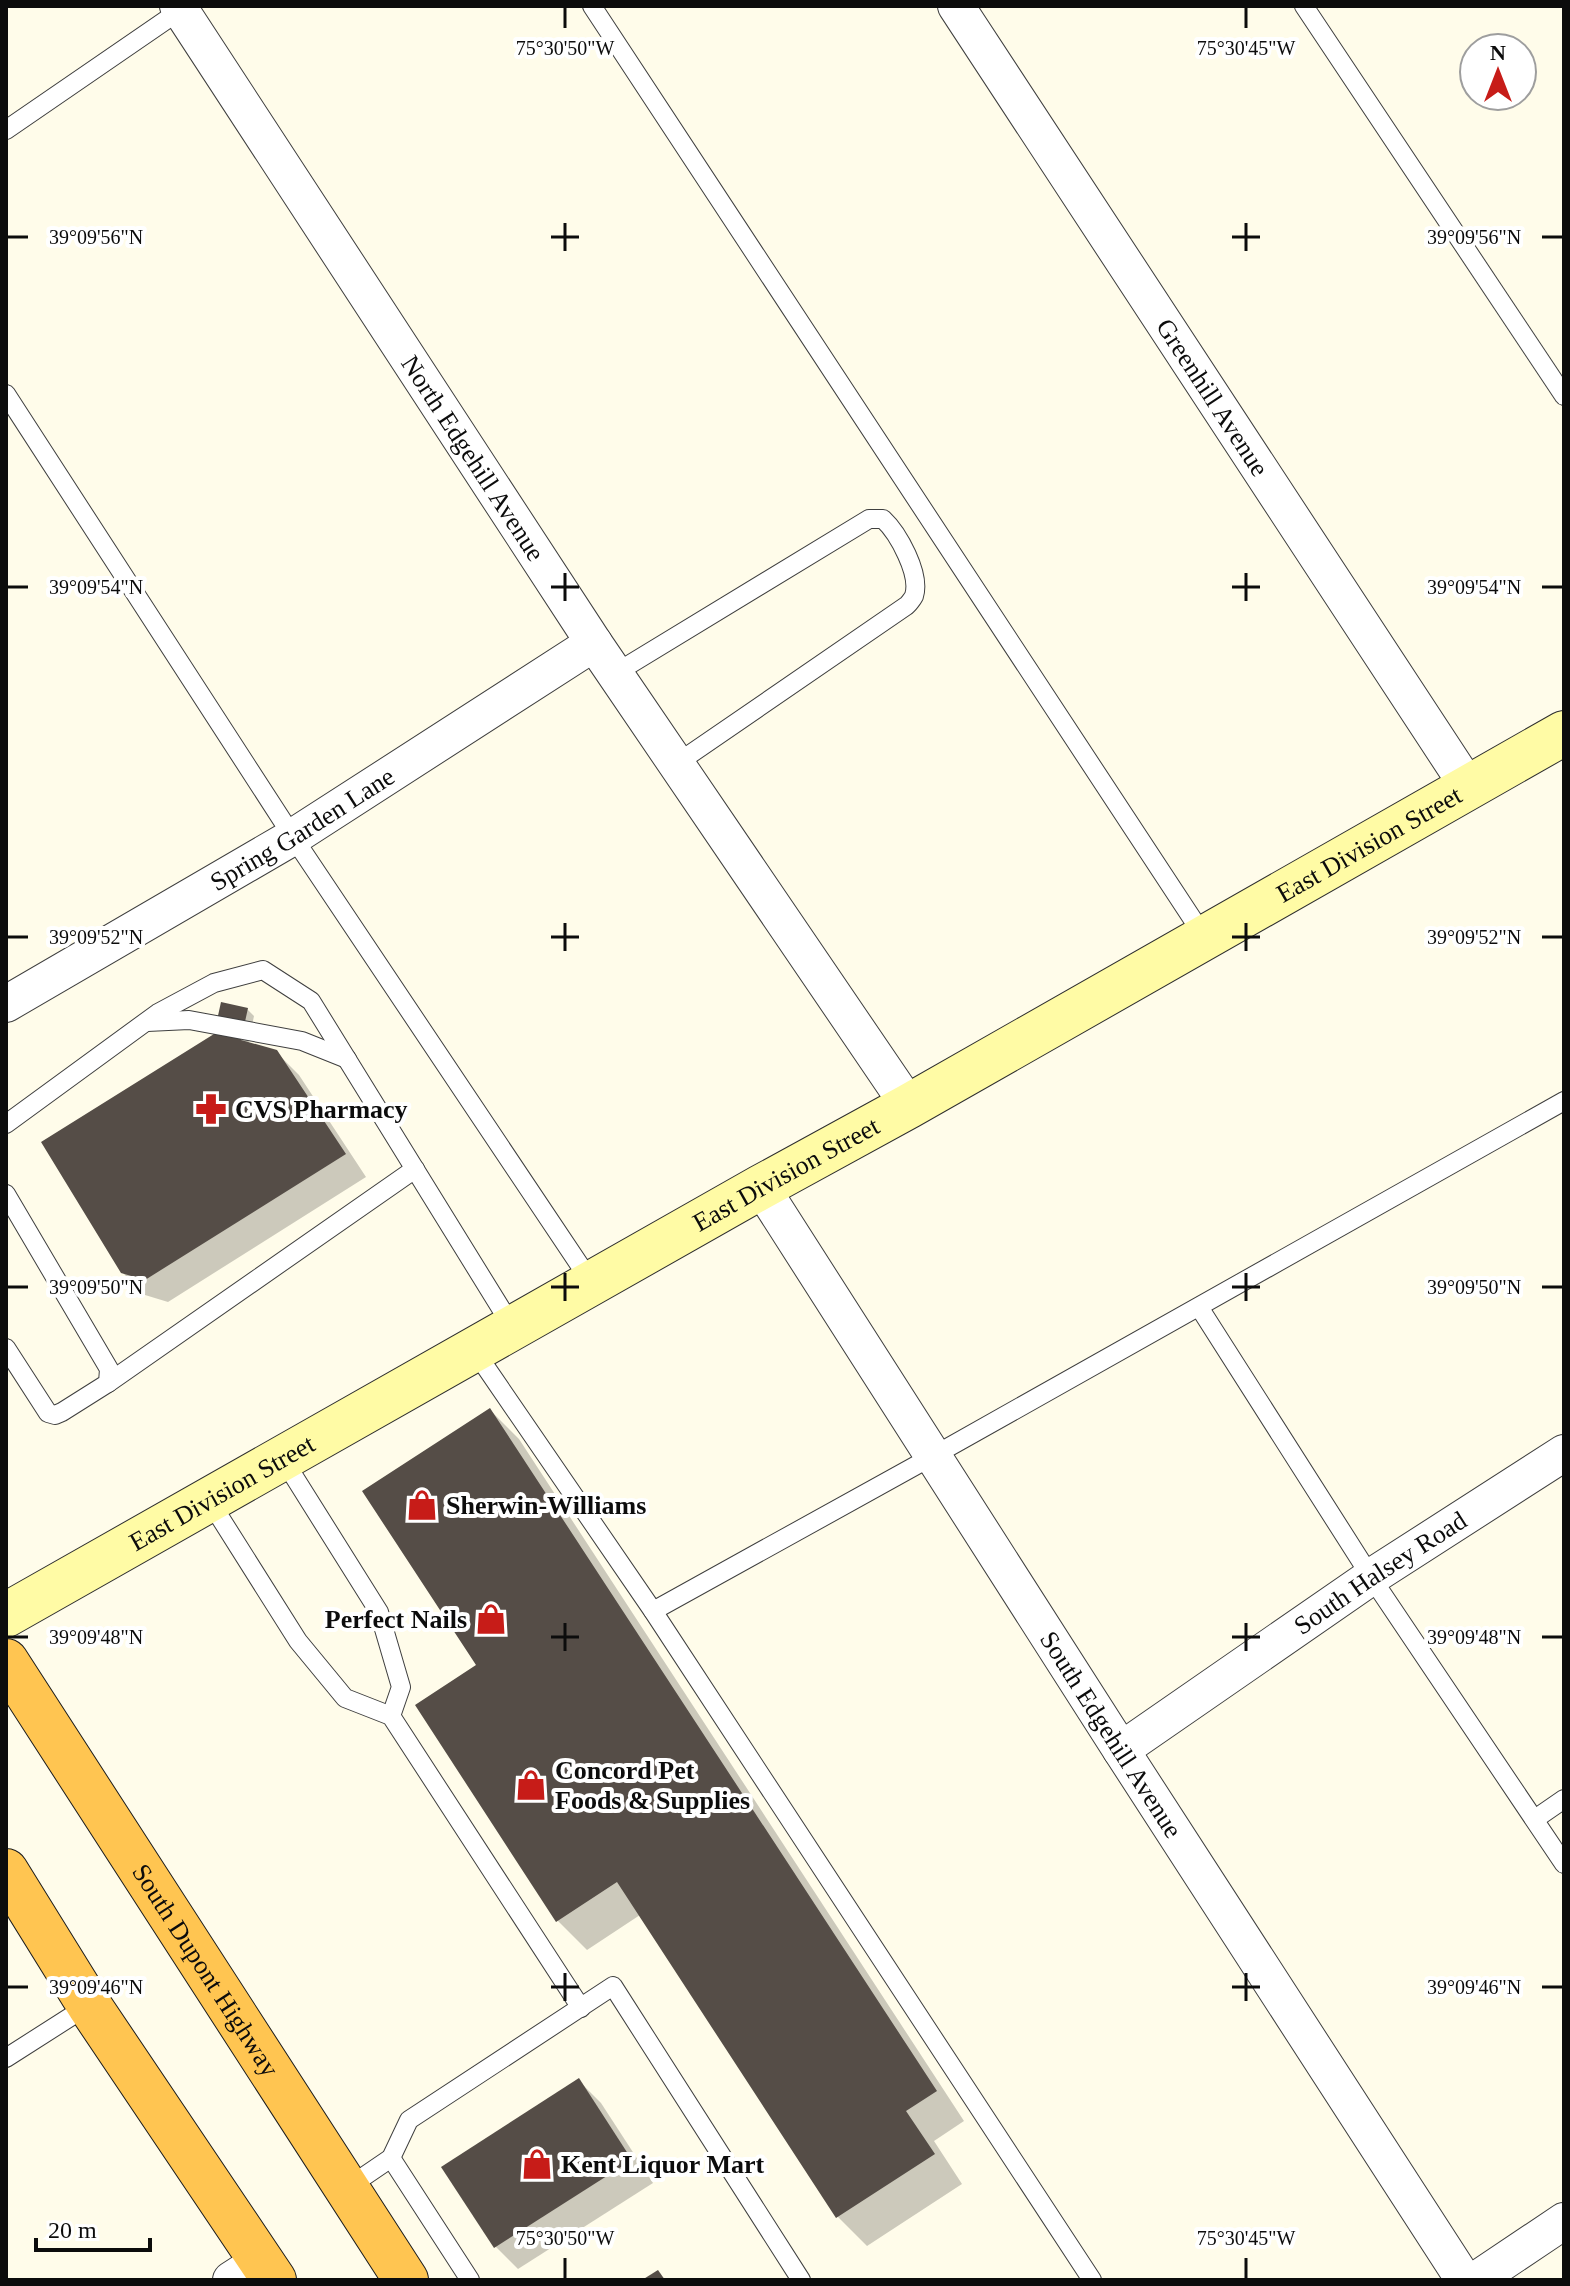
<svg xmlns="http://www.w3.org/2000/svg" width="1570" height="2286" font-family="'Times New Roman',serif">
  <rect width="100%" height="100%" fill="#fffcea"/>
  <g fill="#0003">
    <path d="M247,1009L254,1016L248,1045L276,1052L299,1075L366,1177L168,1302L145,1295L122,1272L216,1035Z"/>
    <path d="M490,1410L519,1439L964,2121L934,2141L962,2184L867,2246L838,2217L640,1915L587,1950L558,1921L479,1666Z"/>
    <path d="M579,2081L601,2103L653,2183L518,2269L496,2247L444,2168Z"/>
  </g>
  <g fill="#554d47">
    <path d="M221,1002L248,1008L241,1040L277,1050L346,1154L145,1280L121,1273L41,1142L214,1034Z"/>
    <path d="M490,1408L937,2091L906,2111L935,2154L836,2218L617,1882L556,1922L415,1705L476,1665L362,1491Z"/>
    <path d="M579,2078L632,2160L494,2248L441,2167Z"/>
    <path d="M658,2270L665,2280H642Z"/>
  </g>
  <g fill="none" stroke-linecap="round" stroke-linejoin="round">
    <defs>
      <g id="service">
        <path d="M592,6L1205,938"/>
        <path d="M1304,6L1564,396"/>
        <path d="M6,130L185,7"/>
        <path d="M6,394L293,837L591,1282"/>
        <path d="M614,674L869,519H883C898,533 921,574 914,596C913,598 908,605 906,606L676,764"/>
        <path d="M147,1022L189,1020L302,1041L347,1059"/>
        <path d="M6,1124L158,1013L214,983L263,970L311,1001L513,1328"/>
        <path d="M6,1194L109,1369L108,1383L62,1412L55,1415L48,1413L6,1348"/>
        <path d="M1199,1307L1371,1577L1564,1864"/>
        <path d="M474,1350L653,1611L1092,2280"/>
        <path d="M108,1383L415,1169"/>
        <path d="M283,1459L379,1612L401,1687L391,1716"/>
        <path d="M209,1500L298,1641L345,1698L391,1716L581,2008"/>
        <path d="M653,1611L933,1456L1564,1101"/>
        <path d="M1535,1819L1564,1799"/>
        <path d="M6,2058L89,2005"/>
        <path d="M391,2158L470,2280"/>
        <path d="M347,2188L391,2158L409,2120L613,1986L801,2280"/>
      </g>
      <g id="minor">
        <path id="s1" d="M178,6L594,643L909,1106"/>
        <path id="s2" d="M956,6L1469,788"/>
        <path id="s3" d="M6,1004L293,837L594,643"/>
        <path id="s4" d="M761,1187L1121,1750L1464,2280"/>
        <path id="s5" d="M1121,1750L1371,1577L1564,1453"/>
        <path d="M231,2280L262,2260"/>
        <path d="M1476,2280L1564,2221"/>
      </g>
      <g id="secondary">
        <path id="s6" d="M6,1615L761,1187L909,1106L1564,733"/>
      </g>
      <g id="trunk">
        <path id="s7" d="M6,1661L406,2280"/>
        <path d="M6,1871L89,2005L274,2280"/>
      </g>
    </defs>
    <use href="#service" stroke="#3f3f3f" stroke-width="20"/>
    <use href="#minor" stroke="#3f3f3f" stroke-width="38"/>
    <use href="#secondary" stroke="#2e2e2e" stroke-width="46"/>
    <use href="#trunk" stroke="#1d1d1d" stroke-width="46"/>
    <use href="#service" stroke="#fff" stroke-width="18"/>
    <use href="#minor" stroke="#fff" stroke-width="36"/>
    <use href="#secondary" stroke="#fffba5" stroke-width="44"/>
    <use href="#trunk" stroke="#ffc551" stroke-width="44"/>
  </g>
  <path fill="none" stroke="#0c0c0c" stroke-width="3" d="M565,8V28M1246,8V28M565,223V251M1246,223V251M8,237H28M551,237H579M1232,237H1260M1542,237H1562M565,573V601M1246,573V601M8,587H28M551,587H579M1232,587H1260M1542,587H1562M565,923V951M1246,923V951M8,937H28M551,937H579M1232,937H1260M1542,937H1562M565,1273V1301M1246,1273V1301M8,1287H28M551,1287H579M1232,1287H1260M1542,1287H1562M565,1623V1651M1246,1623V1651M8,1637H28M551,1637H579M1232,1637H1260M1542,1637H1562M565,1973V2001M1246,1973V2001M8,1987H28M551,1987H579M1232,1987H1260M1542,1987H1562M565,2258V2278M1246,2258V2278"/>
  <defs>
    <symbol id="pharmacy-bare" viewBox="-9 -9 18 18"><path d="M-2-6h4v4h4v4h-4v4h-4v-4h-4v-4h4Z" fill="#c71c18" stroke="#fff" stroke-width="2.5" paint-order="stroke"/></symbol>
    <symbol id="shop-bare" viewBox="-9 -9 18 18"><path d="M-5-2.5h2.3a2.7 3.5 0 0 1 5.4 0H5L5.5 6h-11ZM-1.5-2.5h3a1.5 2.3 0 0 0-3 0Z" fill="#c71c18" stroke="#fff" stroke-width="2.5" paint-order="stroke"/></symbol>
  </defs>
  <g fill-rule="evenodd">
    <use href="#pharmacy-bare" x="189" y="1087" width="44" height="44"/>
    <use href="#shop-bare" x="400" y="1483" width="44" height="44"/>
    <use href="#shop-bare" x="469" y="1597" width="44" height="44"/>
    <use href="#shop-bare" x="509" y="1763" width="44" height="44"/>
    <use href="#shop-bare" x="515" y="2142" width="44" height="44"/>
  </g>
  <g text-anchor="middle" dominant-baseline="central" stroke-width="8" stroke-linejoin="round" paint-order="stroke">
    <g font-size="26" fill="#0c0c0c" stroke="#fff">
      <text stroke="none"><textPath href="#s2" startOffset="468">Greenhill Avenue</textPath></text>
      <text stroke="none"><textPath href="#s1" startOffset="540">North Edgehill Avenue</textPath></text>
      <text stroke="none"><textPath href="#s3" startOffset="344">Spring Garden Lane</textPath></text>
      <text stroke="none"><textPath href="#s6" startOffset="1566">East Division Street</textPath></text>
      <text stroke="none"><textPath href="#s6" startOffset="896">East Division Street</textPath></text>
      <text stroke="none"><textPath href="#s6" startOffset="248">East Division Street</textPath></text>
      <text stroke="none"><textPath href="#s5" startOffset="314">South Halsey Road</textPath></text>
      <text stroke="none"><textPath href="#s4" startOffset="650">South Edgehill Avenue</textPath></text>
      <text stroke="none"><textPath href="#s7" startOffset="368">South Dupont Highway</textPath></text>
    </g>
    <g font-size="26" font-weight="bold" fill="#0c0c0c" stroke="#fff" text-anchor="start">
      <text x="235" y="1109">CVS Pharmacy</text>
      <text x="446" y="1505">Sherwin-Williams</text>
      <text x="467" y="1619" text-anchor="end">Perfect Nails</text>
      <text x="555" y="1770">Concord Pet<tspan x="555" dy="30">Foods &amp; Supplies</tspan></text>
      <text x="561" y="2164">Kent Liquor Mart</text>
    </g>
  </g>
  <g font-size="20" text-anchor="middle" fill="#0c0c0c" stroke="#fff" stroke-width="8" stroke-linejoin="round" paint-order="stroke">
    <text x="565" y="55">75°30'50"W</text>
    <text x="1246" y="55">75°30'45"W</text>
    <text x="96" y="244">39°09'56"N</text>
    <text x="1474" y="244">39°09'56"N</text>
    <text x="96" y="594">39°09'54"N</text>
    <text x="1474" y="594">39°09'54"N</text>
    <text x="96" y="944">39°09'52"N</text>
    <text x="1474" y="944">39°09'52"N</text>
    <text x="96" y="1294">39°09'50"N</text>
    <text x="1474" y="1294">39°09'50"N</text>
    <text x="96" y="1644">39°09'48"N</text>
    <text x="1474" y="1644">39°09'48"N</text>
    <text x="96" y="1994">39°09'46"N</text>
    <text x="1474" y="1994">39°09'46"N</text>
    <text x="565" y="2245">75°30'50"W</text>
    <text x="1246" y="2245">75°30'45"W</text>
  </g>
  <rect width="1570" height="2286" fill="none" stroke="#0c0c0c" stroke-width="16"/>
  <g transform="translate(1498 72)"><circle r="38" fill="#ffffff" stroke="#9e9e9e" stroke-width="2"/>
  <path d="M0-6L14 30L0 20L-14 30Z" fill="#c71c18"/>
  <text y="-12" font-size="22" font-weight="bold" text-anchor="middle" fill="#0c0c0c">N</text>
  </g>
  <path d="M36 2238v12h114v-12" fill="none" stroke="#0c0c0c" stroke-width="4"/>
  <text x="48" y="2238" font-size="24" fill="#0c0c0c" stroke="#ffffff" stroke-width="6" paint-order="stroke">20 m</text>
</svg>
